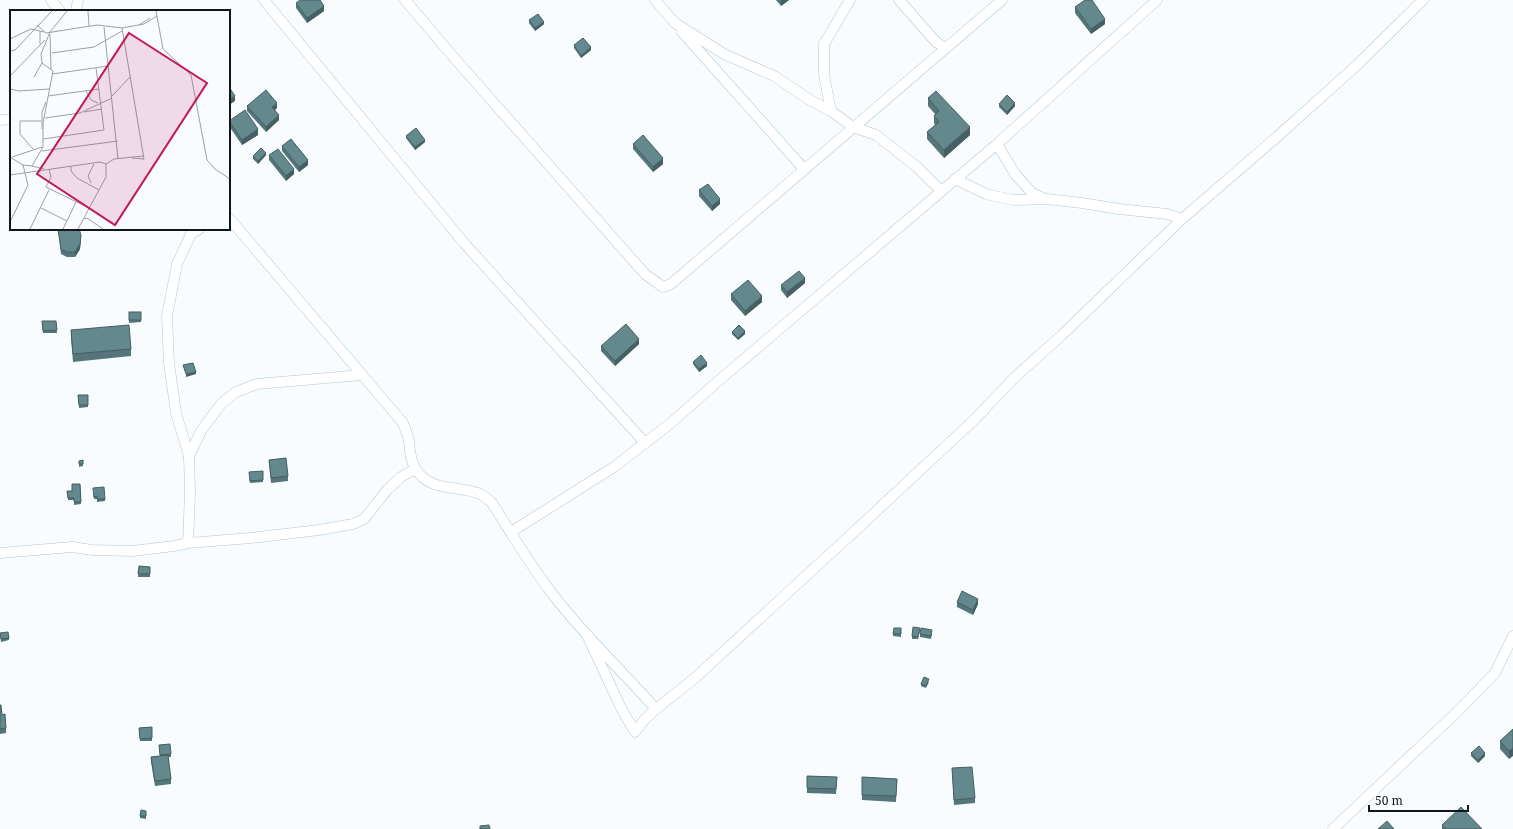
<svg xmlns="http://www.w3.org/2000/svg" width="1513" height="829" font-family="'Noto Serif',serif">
  <rect width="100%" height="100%" fill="#f8fcff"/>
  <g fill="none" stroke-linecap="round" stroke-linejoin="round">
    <defs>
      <g id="minor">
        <path d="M51,0L60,11"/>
        <path d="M264,0L464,243L645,443"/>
        <path d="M405,0L456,60L645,274L663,287L671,284L1002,0"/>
        <path d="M655,0L675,23L724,54L774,76L810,100L831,111L853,127L876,135L917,167L941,191"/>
        <path d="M899,0L936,42L946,48"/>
        <path d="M76,11L78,0"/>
        <path d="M682,32L804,169"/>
        <path d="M831,111L824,75V44L850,0"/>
        <path d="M0,120L11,119"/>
        <path d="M997,144L1015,174L1032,193L1043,198"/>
        <path d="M955,179L986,194L1013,200L1047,199L1082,203L1119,209L1167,214L1182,219"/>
        <path d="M229,218L403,423C405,429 408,435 409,441C410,451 410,459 415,468C430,494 460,484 482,495C485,497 489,500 492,503C512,534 531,567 554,596C585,636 622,671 656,709"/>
        <path d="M189,456L201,431L221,404L236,392L257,384L362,375"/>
        <path d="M511,532L614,467L671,423L716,383L997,144L1157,0"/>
        <path d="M188,543L190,493L189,456L176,413L169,363L167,316L177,264L191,234L199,229"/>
        <path d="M0,553L72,547L92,550L132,551L174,546L188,543L251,538L319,530L353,524L364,519L388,489L401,477L415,469"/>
        <path d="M587,635L622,710L635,732L645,719L656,709L695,678L857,529L974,420L1014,378L1062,335L1182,219L1278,136L1357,65L1423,0"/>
        <path d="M1333,829L1456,713L1495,673L1513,636"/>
      </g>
    </defs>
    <use href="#minor" stroke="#b3c5d1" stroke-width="11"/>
    <use href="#minor" stroke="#fff" stroke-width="10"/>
  </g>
  <g fill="#55757a">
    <path d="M776,0H789L781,6Z"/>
    <path d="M296,3L324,11L307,23L296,8Z"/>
    <path d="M1075,7L1105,24L1091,34L1075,13Z"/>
    <path d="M529,20L544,24L535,31L529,23Z"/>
    <path d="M574,45L591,50L581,58L574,48Z"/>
    <path d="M928,98L970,135L944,158L927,139V132L935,125L934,123V116L935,114L928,106Z"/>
    <path d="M999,104L1015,106L1007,115L999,107Z"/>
    <path d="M247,106L277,108L275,110L279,120L266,132L247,111Z"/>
    <path d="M229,121L258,135L242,145L229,126Z"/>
    <path d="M406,136L425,142L415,150L406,138Z"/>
    <path d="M633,144L663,164L653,172L633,149Z"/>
    <path d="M282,146L308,165L299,172L282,151Z"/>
    <path d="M266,155L258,164L253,159V156Z"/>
    <path d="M269,155L294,174L286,181L269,160Z"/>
    <path d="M699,190L720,204L712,211L699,196Z"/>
    <path d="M58,229H79L81,240L80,249L75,257H67L61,254Z"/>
    <path d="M805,283L787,298L781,290V285Z"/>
    <path d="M731,294L762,302L745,316L731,300Z"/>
    <path d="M129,312H141V322L129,323Z"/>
    <path d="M42,321H56L57,333H43Z"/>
    <path d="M71,330L131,349V356L73,362L71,338Z"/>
    <path d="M732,332L745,334L738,340L732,334Z"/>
    <path d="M639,344L615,366L601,351V346Z"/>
    <path d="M693,362L707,366L699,372L693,364Z"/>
    <path d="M78,395H88V407L79,408Z"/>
    <path d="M83,460V466L79,467V461Z"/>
    <path d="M269,460L288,476V481L271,483Z"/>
    <path d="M263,471V482L250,483L249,472Z"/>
    <path d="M80,484L81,504L74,505V500H68L67,491H72Z"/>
    <path d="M93,491L105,499V501L97,502V499H94Z"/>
    <path d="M139,566L150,567V577H138Z"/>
    <path d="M957,602L978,604L973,615L957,607Z"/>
    <path d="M894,628H901V637L893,636Z"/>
    <path d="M920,630L918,639H912V636Z"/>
    <path d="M0,633L9,638V640L1,642Z"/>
    <path d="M932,633L931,639L920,637V634Z"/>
    <path d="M929,682L926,688L921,686V684Z"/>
    <path d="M0,705L6,728V733L0,734Z"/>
    <path d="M152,727V741H140L139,728Z"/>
    <path d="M1513,729L1509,759L1500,749V741Z"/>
    <path d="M159,745L171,754V757H168L171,779V784L155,786L151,762V757L160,756Z"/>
    <path d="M1471,753L1485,756L1478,763L1471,756Z"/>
    <path d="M952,768L975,798V803L954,805Z"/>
    <path d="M807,776L837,777L836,794L807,793Z"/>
    <path d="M862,777L897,779L896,802L862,800Z"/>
    <path d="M146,811V819L140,818V816Z"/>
    <path d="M1442,825L1482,829H1442Z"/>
  </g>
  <g fill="#455f63">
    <path d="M782,0H789L781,6V1Z"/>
    <path d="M324,6V11L307,23V18Z"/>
    <path d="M1105,19V24L1091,34V29Z"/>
    <path d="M544,22V24L535,31V28Z"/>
    <path d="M591,47V50L581,58V56Z"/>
    <path d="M235,96V101L229,105V100Z"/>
    <path d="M277,103V108L272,112V107Z"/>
    <path d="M1015,103V106L1007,115V112Z"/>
    <path d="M279,115V120L266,132V127Z"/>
    <path d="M970,127V135L944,158V150Z"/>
    <path d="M258,129V135L242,145V140Z"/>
    <path d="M425,140V142L415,150V147Z"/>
    <path d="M266,153V155L258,164V161Z"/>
    <path d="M663,158V164L653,172V167Z"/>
    <path d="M308,160V165L299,172V167Z"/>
    <path d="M294,169V174L286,181V176Z"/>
    <path d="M720,199V204L712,211V206Z"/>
    <path d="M81,235L80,249L75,257V252Z"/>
    <path d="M805,278V283L787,298V292Z"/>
    <path d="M762,296V302L745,316V311Z"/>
    <path d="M745,331V334L738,340V338Z"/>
    <path d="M639,339V344L615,366V361Z"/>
    <path d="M707,363V366L699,372V369Z"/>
    <path d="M196,372V374L186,377V374Z"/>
    <path d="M978,599V604L973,615V610Z"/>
    <path d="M1513,748V756L1509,759V751Z"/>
    <path d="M1485,753V756L1478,763V760Z"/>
  </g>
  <g fill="#63888e" stroke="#455f63">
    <path d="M300,0H320L324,6L307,18L296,3Z"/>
    <path d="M1085,0H1092L1105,19L1091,29L1075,7Z"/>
    <path d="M538,14L544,22L535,28L529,20Z"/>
    <rect x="10" y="27" width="1" height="27"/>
    <path d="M583,38L591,47L581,56L574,45Z"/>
    <path d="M229,87L235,96L229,100Z"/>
    <path d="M266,90L277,103L272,107L279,115L266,127L247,106Z"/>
    <path d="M936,91L970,127L944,150L927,132L939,122L934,116L939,111L928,98Z"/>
    <path d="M1007,95L1015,103L1007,112L999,104Z"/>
    <path d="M245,110L258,129L242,140L229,121Z"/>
    <path d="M416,128L425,140L415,147L406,136Z"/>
    <path d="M643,135L663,158L653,167L633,144Z"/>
    <path d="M291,139L308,160L299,167L282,146Z"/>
    <path d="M261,148L266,153L258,161L253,156Z"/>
    <path d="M278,149L294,169L286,176L269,155Z"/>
    <path d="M708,184L720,199L712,206L699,190Z"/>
    <path d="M58,229H79L81,235L80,244L75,252H67L61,249Z"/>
    <path d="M799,271L805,278L787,292L781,285Z"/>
    <path d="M748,280L762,296L745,311L731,294Z"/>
    <rect x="129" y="312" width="12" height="8"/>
    <path d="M42,321H56L57,330L43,331Z"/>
    <path d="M626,324L639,339L615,361L601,346Z"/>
    <path d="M129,325L131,349L73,354L71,330Z"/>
    <path d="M739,325L745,331L738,338L732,332Z"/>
    <path d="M701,355L707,363L699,369L693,362Z"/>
    <path d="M193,363L196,372L186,374L183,365Z"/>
    <path d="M78,395H88V405H79Z"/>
    <path d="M286,458L288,476L271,478L269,460Z"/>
    <path d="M83,460V464H79V461Z"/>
    <path d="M263,471V480L250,481L249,472Z"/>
    <path d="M72,484H80L81,502H74V498H68L67,491H72Z"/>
    <path d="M104,487L105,499H97V496L94,497L93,488Z"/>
    <path d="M139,566L150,567V574H138Z"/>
    <path d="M962,591L978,599L973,610L957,602Z"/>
    <path d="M913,627L920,628L918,637L912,636Z"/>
    <path d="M894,628H901V634H893Z"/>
    <path d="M921,628L932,630L931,636L920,634Z"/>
    <path d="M8,632L9,638L1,639L0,633Z"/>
    <path d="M924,677L929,679L926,686L921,684Z"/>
    <path d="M0,705H1L2,715L5,714L6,728L0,729Z"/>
    <path d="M152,727V738L140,739L139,728Z"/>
    <path d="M1513,729V748L1509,751L1500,741Z"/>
    <path d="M170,744L171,754L160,755L159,745Z"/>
    <path d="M1479,746L1485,753L1478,760L1471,753Z"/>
    <path d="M168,755L171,779L155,781L151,757Z"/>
    <path d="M972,767L975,798L954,800L952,768Z"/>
    <path d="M807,776L837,777L836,789L807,788Z"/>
    <path d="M862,777L897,779L896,796L862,795Z"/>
    <path d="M1461,807L1482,829H1446L1442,825Z"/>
    <path d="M141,810L146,811V816H140Z"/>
    <path d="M1387,821L1394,829H1378Z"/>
    <path d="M489,825L490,829H480V826Z"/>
  </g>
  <g transform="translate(10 10)">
    <rect width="220" height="220" fill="#f8fcff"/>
    <path fill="none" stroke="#9ba0a4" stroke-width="1" d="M78,1L79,16M146,1L153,39L181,65L197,150L205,159L220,169M27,15L36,23L87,15L112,18M129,15L140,8M94,17L108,149M40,24L41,59M0,29L21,19L34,22M30,34V21M0,41L5,40L42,1M42,43L84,37L112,21M42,64L98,56M0,66L35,30M24,67L32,53M0,79L9,81L39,79M76,81L81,90L88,93M38,86L89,79M102,86L120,67M74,102L92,99M35,108L70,103L102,88M32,119V102L36,92M33,129L94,120L86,58M23,139L10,124V111H31M32,141L108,131M0,147L13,155M2,147L32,137M122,148L134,149L112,18L134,14L147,6M22,156L34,159M61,156V161L67,168L89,180M39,159L41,167L36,177L79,198M0,165L90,152L96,154L104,149L133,146M81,173L78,166L84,154M31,198L57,211M74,209L77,208L93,219M0,212L18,175L13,155L22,156L33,137V113L43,61L32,53L31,44L40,22L57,1M20,219L39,180M53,219L66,192M68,219L96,167V154"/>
    <path fill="#c2185b" fill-opacity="0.15" stroke="#c2185b" stroke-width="2" d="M119,23L197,73L105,215L27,164Z"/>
    <rect width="220" height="220" fill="none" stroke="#10161b" stroke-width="2"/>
  </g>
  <path d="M1369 805v6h99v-6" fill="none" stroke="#10161b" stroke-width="2"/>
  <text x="1375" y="805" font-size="12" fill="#10161b" stroke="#f8fcff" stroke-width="3" paint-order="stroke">50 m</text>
</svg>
